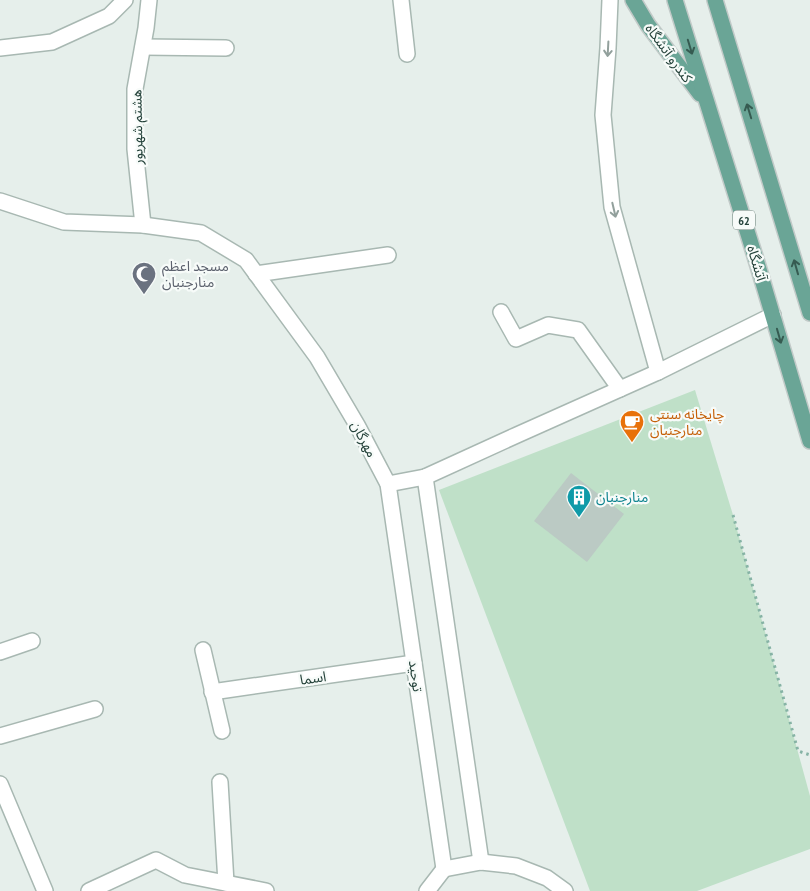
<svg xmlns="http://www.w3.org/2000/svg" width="810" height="891" font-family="'PT Sans Narrow','Noto Sans Arabic',sans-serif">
  <rect width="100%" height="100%" fill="#e6efeb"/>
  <path fill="#bfe0c8" d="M695,390L733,515L810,796V849L697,891H590L439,490Z"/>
  <path fill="#bbcac4" d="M571,473L624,514L587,562L534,521Z"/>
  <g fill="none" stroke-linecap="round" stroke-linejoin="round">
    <defs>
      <g id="minor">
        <path d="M401,0L407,54"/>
        <path d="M610,0L608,48L603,115L612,207L658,372"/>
        <path d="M143,47L226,48"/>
        <path d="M0,48L52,42L109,16L125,0"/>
        <path d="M0,201L64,222L143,225L201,233L246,260L317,357L357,425L388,484L444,869"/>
        <path d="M143,225L135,149V89L146,28L149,0"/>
        <path d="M256,274L388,255"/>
        <path d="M501,312L516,339L548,325L578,330L620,389"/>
        <path d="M425,477L481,862"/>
        <path d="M388,484L425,477L517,435L658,372L773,315"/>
        <path d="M203,650L222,731"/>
        <path d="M0,652L32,641"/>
        <path d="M212,692L414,663"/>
        <path d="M0,736L95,709"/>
        <path d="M220,782L226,883"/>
        <path d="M0,784L45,891"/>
        <path d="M444,869L481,862L516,866L547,878L565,891"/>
        <path d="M89,891L156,860L185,875L266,891"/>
        <path d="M427,891L444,869"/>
      </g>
      <g id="major">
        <path d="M633,0L648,25L700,94"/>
        <path d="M675,0L758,266L810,441"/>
        <path d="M715,0L810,313"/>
      </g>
    </defs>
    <use href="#minor" stroke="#a8b8b2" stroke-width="18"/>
    <use href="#major" stroke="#c2cac8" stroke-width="18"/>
    <path stroke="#86b3a5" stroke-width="3" stroke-dasharray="2.5 4" stroke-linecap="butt" d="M733,515L798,751L810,755"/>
    <use href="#minor" stroke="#fff" stroke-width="15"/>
    <use href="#major" stroke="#6aa596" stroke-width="15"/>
  </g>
  <defs><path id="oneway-shaft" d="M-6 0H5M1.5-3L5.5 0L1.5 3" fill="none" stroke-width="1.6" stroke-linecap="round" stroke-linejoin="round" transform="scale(1.25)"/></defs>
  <g stroke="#365b51">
    <use href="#oneway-shaft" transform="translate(690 47) rotate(73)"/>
    <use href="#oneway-shaft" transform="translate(749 111) rotate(-107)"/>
    <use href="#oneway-shaft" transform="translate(796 267) rotate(-106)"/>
    <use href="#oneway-shaft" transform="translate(779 336) rotate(74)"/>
  </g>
  <g stroke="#92a09c">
    <use href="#oneway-shaft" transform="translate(608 49) rotate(93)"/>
    <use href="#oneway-shaft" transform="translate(614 210) rotate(77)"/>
  </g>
  <defs>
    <symbol id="mosque-pin" viewBox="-11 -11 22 30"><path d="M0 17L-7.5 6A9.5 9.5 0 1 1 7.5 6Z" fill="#6b7280" stroke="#f7fbf9"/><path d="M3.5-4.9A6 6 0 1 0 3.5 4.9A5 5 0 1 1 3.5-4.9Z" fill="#fff"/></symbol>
    <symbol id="cafe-pin" viewBox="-11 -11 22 30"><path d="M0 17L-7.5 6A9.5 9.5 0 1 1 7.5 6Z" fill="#e8710a" stroke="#f7fbf9"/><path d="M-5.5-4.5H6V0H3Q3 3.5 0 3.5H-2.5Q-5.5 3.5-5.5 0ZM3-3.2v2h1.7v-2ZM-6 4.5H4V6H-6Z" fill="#fff"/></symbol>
    <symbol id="building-pin" viewBox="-11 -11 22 30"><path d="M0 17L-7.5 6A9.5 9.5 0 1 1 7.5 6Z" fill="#0f9aa8" stroke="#f7fbf9"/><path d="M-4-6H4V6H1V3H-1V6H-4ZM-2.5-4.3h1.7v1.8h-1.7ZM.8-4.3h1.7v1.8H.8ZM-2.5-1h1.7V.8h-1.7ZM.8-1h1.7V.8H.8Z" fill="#fff"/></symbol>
  </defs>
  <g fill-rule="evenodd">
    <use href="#mosque-pin" x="130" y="260" width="28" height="38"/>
    <use href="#cafe-pin" x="618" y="408" width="28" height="38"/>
    <use href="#building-pin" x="565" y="483" width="28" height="38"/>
  </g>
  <g text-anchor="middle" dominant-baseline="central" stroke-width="4.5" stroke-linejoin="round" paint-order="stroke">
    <rect fill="#f7fbf9" stroke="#637a73" stroke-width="1" x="733" y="210.5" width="22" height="19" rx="4"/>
    <g font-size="12" font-weight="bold" fill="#24423a">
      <text x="744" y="220">62</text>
    </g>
    <g font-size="14" fill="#24423a" stroke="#f7fbf9">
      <text transform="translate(669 53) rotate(54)">کندرو آتشگاه</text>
      <text transform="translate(137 127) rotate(-91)">هشتم شهریور</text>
      <text transform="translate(757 263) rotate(73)">آتشگاه</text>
      <text transform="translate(364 439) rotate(62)">مهرگان</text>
      <text transform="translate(416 676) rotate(82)">توحید</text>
      <text transform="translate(313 678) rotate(-8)">اسما</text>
    </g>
    <g font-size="14" fill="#5b616d" stroke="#f7fbf9" text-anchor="start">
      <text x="162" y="266">مسجد اعظم<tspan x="162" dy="16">منارجنبان</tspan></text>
    </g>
    <g font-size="14" fill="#c56008" stroke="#f7fbf9" text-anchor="start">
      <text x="650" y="414">چایخانه سنتی<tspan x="650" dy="16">منارجنبان</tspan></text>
    </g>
    <g font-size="14" fill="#0d838f" stroke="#f7fbf9" text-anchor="start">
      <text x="596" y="497">منارجنبان</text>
    </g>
  </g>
</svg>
